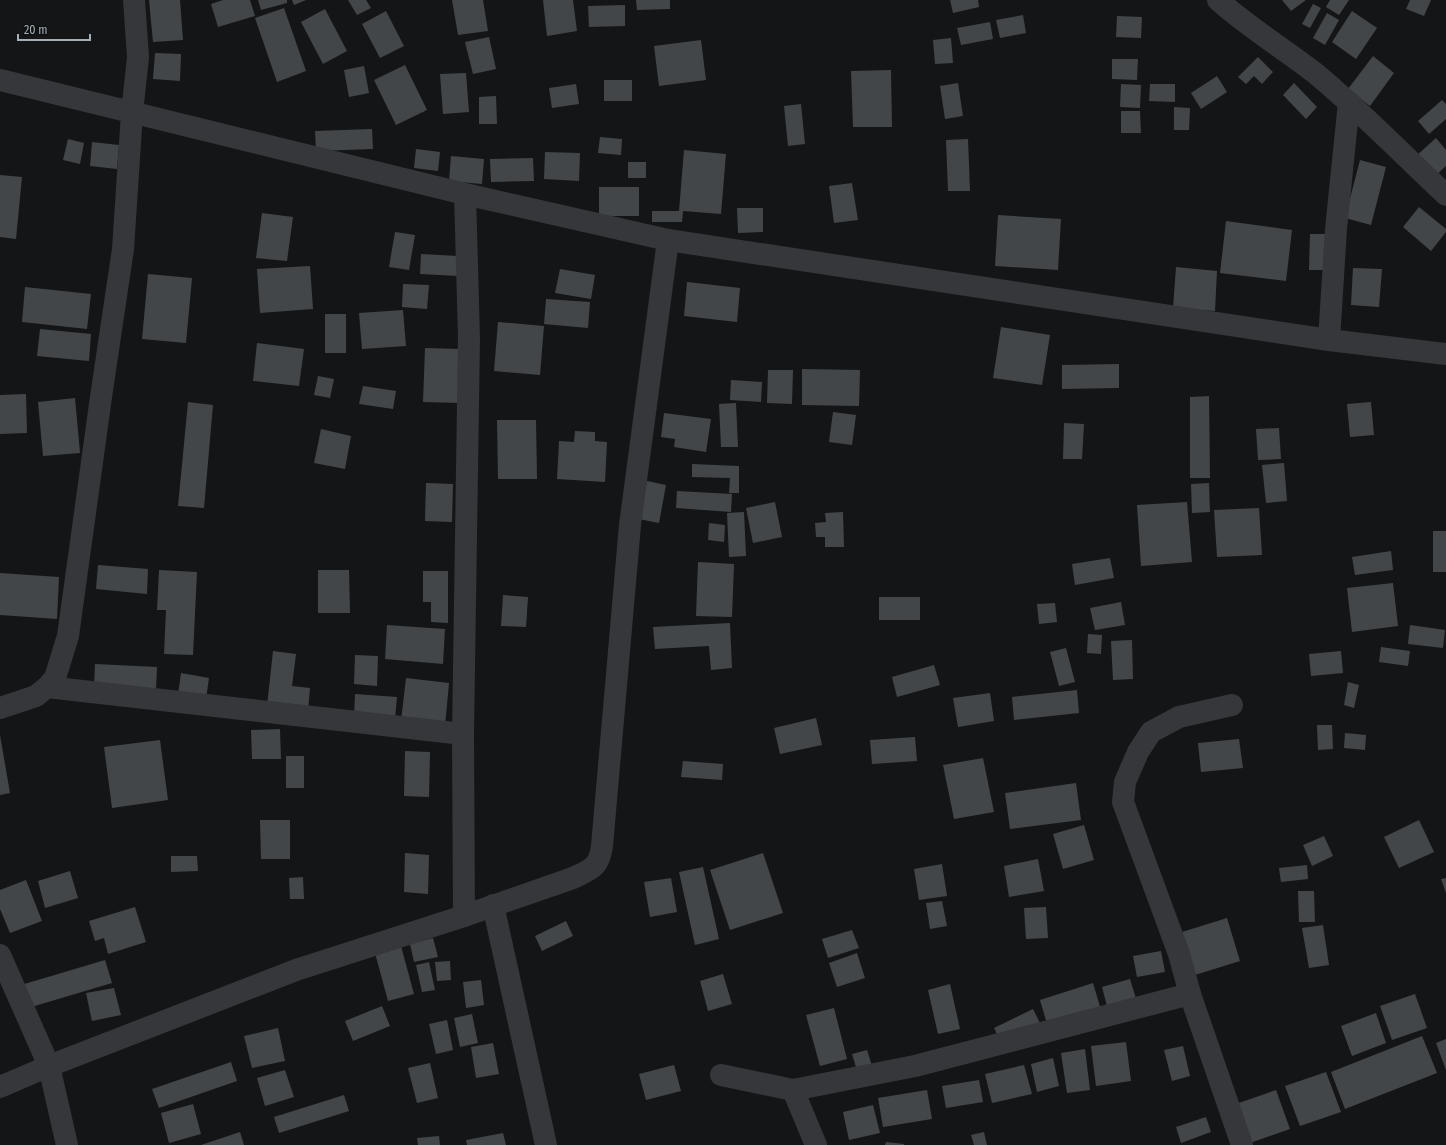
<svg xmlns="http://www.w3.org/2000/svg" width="1446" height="1145" font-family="'Fira Sans Condensed',sans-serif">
  <rect width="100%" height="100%" fill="#141516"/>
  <g fill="#434649">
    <path d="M149,0H180L183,40L153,42Z"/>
    <path d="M223,0H250L255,16L218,27L211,4Z"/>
    <path d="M258,0H287V3L261,10Z"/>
    <path d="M292,0H306L294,5Z"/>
    <path d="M348,0H366L371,8L357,15Z"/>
    <path d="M452,0H483L488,31L458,35Z"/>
    <path d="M543,0H573L577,31L547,36Z"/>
    <path d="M636,0H670V9L637,10Z"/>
    <path d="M950,0H978L979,7L953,13Z"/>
    <path d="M1282,0H1306L1291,11Z"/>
    <path d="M1330,0H1349L1339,15L1326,7Z"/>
    <path d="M1410,0H1431L1424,16L1406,9Z"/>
    <path d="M1313,4L1321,8L1310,28L1302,24Z"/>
    <path d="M625,5V26L589,27L588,6Z"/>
    <path d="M284,8L306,71L277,82L255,18Z"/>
    <path d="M325,9L347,51L323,64L301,22Z"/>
    <path d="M386,11L404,46L380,58L362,24Z"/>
    <path d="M1352,11L1377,28L1356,59L1332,42Z"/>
    <path d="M1327,13L1339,20L1325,45L1313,38Z"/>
    <path d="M1023,15L1026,33L1000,38L996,20Z"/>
    <path d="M1117,16L1142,17L1141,38L1116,37Z"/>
    <path d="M990,22L993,39L961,45L957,28Z"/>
    <path d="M489,37L496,69L473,74L465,42Z"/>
    <path d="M951,38L953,63L935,64L933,40Z"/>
    <path d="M701,40L706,80L659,86L654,46Z"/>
    <path d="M155,53L181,54L180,81L153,79Z"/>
    <path d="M1373,56L1394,73L1370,106L1348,89Z"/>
    <path d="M1258,57L1273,72L1262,84L1254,76L1246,84L1238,77Z"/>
    <path d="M1112,59H1138L1137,80L1112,79Z"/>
    <path d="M405,65L427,110L396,125L374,80Z"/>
    <path d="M364,66L369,93L349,97L344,70Z"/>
    <path d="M891,70L892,127H853L851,71Z"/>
    <path d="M466,73L469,112L443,114L440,74Z"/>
    <path d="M1217,76L1227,92L1201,109L1191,93Z"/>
    <rect x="604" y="80" width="28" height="21"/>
    <path d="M958,83L963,116L945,119L940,86Z"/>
    <path d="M1294,83L1317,107L1306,119L1283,95Z"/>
    <path d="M576,84L579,104L552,108L549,88Z"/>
    <path d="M1121,84L1141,85L1140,108L1120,107Z"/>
    <path d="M1150,84H1175V102L1149,101Z"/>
    <path d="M496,96L497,124H479V97Z"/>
    <path d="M1442,100L1446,104V119L1429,134L1418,121Z"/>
    <path d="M801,104L805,144L788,146L784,106Z"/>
    <path d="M1174,107L1190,108L1189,130H1174Z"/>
    <path d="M1121,111H1140L1141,133H1121Z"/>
    <path d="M372,129L373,149L316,151L315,131Z"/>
    <path d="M600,137L622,139L621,155L598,153Z"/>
    <path d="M1436,138L1446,150V166L1423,187L1405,166Z"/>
    <path d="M68,139L84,143L80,164L63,160Z"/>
    <path d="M968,139L970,191H948L946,140Z"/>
    <path d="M92,142L119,145L117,169L90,166Z"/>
    <path d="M416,149L440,152L438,171L414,168Z"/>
    <path d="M684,150L726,154L721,214L683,211L682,222H652V211H679Z"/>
    <path d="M545,152L580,153L579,181L544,179Z"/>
    <path d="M451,156L484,159L482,184L449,181Z"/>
    <path d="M533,158L534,181L491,182L490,159Z"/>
    <path d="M1360,160L1386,167L1371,225L1345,218Z"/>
    <rect x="628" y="162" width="18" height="16"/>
    <path d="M0,175L22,177L16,239L0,237Z"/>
    <path d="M852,183L858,220L834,223L829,186Z"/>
    <rect x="599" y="187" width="40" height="29"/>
    <path d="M1419,207L1446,229V232L1431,251L1403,227Z"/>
    <path d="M737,208H763V232L738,233Z"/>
    <path d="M262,213L293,217L287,261L256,258Z"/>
    <path d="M998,215L1061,219L1058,270L995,266Z"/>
    <path d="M1226,221L1292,230L1286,281L1220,273Z"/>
    <path d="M395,232L415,235L409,270L389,267Z"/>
    <path d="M1310,234H1325L1324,270H1309Z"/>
    <path d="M421,254L458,256V276L420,274Z"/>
    <path d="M310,266L313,309L260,313L257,269Z"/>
    <path d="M1176,267L1217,271L1215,311L1173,308Z"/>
    <path d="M1353,268L1382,269L1379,307L1351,305Z"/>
    <path d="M560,269L595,275L591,299L555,293Z"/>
    <path d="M148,274L192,278L186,343L142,339Z"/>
    <path d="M687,282L740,288L737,322L684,316Z"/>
    <path d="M403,284L429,285L427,309L402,307Z"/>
    <path d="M25,287L91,294L87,329L22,322Z"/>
    <path d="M546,299L590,302L588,328L544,324Z"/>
    <path d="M403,310L406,346L362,349L359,313Z"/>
    <rect x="325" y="314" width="21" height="39"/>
    <path d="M498,322L544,326L540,375L494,371Z"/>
    <path d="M1001,327L1050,335L1042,385L993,378Z"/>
    <path d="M40,329L91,334L89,361L37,356Z"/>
    <path d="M257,343L304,349L299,386L253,381Z"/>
    <path d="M425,348L461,349L459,403L423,402Z"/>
    <path d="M1119,364V388L1062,389V365Z"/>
    <path d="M802,369L860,370L859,406L802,405Z"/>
    <path d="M768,370H793L792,404L767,403Z"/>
    <path d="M318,376L334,379L330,398L314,395Z"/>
    <path d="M731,380L762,382L761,402L730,400Z"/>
    <path d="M363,386L396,391L393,409L359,404Z"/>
    <path d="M26,394L27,433L0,434V395Z"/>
    <path d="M1209,396L1210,478H1190V397Z"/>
    <path d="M75,398L80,453L43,456L38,402Z"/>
    <path d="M188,402L213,405L204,508L178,506Z"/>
    <path d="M1371,402L1374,435L1350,437L1347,404Z"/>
    <path d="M736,403L738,447H721L719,404Z"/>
    <path d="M833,412L856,415L852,445L829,442Z"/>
    <path d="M664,413L711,419L706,452L674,447L675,439L661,437Z"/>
    <path d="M497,420H536L537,479H498Z"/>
    <path d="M1064,423L1084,424L1082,459H1063Z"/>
    <path d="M1279,428L1281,459L1258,460L1256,429Z"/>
    <path d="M321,429L351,436L345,469L314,463Z"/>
    <path d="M575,431L595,432V441L607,442L605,482L557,479L559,441L574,442Z"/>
    <path d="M1284,463L1287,501L1266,503L1262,465Z"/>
    <path d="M692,464L739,466V493H729L730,478L692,477Z"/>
    <path d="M647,481L666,485L659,523L639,519Z"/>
    <path d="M426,483L453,484L452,522L425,521Z"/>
    <path d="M1209,483L1210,512L1192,513L1191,484Z"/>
    <path d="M677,491L732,494L731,512L676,508Z"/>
    <path d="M775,502L782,537L753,543L746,508Z"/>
    <path d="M1187,502L1192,562L1141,566L1137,505Z"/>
    <path d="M1259,508L1262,555L1217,557L1214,510Z"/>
    <path d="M744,512L746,556L729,557L727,513Z"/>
    <path d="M843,512L844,547H825V537H816L815,523L826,522L825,513Z"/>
    <path d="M709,523L725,525L724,542L708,540Z"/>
    <rect x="1433" y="531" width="13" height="41"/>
    <path d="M1391,551L1393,570L1355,575L1352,557Z"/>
    <path d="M1110,558L1114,578L1075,585L1072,564Z"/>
    <path d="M698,562L734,564L732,617L696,616Z"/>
    <path d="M98,565L148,569L147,594L96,589Z"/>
    <path d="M159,570L197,572L193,655L164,654L166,610H157Z"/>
    <path d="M318,570H349L350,613H318Z"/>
    <path d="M423,571H448V623L431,622V602H423Z"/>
    <path d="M0,573L59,577L57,619L0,615Z"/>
    <path d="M1393,583L1398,626L1352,632L1347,588Z"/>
    <path d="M503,595L528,597L526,627L501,626Z"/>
    <rect x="879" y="597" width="41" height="23"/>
    <path d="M1121,602L1125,625L1095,630L1090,608Z"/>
    <path d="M1055,603L1057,622L1039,624L1037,604Z"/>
    <path d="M730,623L732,668L711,670L709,646L655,649L653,627Z"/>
    <path d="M387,625L445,629L443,664L385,659Z"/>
    <path d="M1410,625L1445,630L1443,648L1408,644Z"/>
    <path d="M1088,634L1102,635L1101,654L1087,653Z"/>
    <path d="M1132,640L1133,679L1113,680L1111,641Z"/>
    <path d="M1381,647L1410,651L1408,666L1379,662Z"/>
    <path d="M1066,648L1075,682L1059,686L1050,652Z"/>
    <path d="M273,651L296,654L292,686L310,688L308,711L267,706Z"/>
    <path d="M1341,651L1343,673L1311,676L1309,654Z"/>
    <path d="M355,655L378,656L377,686L354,684Z"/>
    <path d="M95,664L157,667L156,690L94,687Z"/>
    <path d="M934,665L940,685L897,697L892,677Z"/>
    <path d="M181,673L209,678L206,699L178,695Z"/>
    <path d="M406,678L449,683L445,726L401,721Z"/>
    <path d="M1348,682L1359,685L1354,708L1344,705Z"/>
    <path d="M1077,690L1079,713L1014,720L1012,697Z"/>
    <path d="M990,693L994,721L958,727L953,698Z"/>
    <path d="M355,694L397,697L395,720L354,717Z"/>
    <path d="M816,718L822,745L780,754L774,728Z"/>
    <path d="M1317,725H1332L1333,749L1318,750Z"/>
    <path d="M280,729L281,759H252L251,730Z"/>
    <path d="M1345,733L1366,735L1365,750L1344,748Z"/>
    <path d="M0,735L10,793L0,795Z"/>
    <path d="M915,737L917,761L872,764L870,740Z"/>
    <path d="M1239,739L1243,768L1201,772L1198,743Z"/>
    <path d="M160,740L168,800L112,808L104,747Z"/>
    <path d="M405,751L430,752L429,797L404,796Z"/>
    <rect x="286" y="756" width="18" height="32"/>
    <path d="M983,758L994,812L954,819L943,765Z"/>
    <path d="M683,761L723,764L722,780L681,777Z"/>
    <path d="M1076,783L1081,820L1010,829L1005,793Z"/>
    <path d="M260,820H290V859H261Z"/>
    <path d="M1419,820L1434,852L1399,868L1384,837Z"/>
    <path d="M1084,825L1094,860L1063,869L1053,834Z"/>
    <path d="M1324,836L1333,856L1312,866L1303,845Z"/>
    <path d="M405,853L429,855L428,894L404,892Z"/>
    <path d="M763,853L783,913L730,930L710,870Z"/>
    <path d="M171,856H197L198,871L171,872Z"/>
    <path d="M1038,859L1044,891L1009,897L1004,866Z"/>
    <path d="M942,864L947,896L919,900L914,869Z"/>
    <path d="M1307,865L1308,879L1281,882L1279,868Z"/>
    <path d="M703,867L719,939L695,945L679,872Z"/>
    <path d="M70,871L78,898L45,908L38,881Z"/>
    <path d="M303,877L304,899H290L289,878Z"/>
    <path d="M671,878L677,912L650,917L644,882Z"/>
    <path d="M1446,878V893L1441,879Z"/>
    <path d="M26,880L42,921L10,933L0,909V890Z"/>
    <path d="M1298,891H1314L1315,922H1299Z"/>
    <path d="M942,901L947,926L930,929L926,903Z"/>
    <path d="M135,907L146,942L108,954L104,938L95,941L89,921Z"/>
    <path d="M1046,907L1048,938L1026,939L1024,908Z"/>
    <path d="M1227,918L1240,961L1195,975L1182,932Z"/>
    <path d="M566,921L573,936L542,951L535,936Z"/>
    <path d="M1323,925L1329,965L1309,968L1302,928Z"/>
    <path d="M852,930L859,948L828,958L822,939Z"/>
    <path d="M433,938L438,957L414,962L410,944Z"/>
    <path d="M401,946L414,994L388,1001L375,953Z"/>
    <path d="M1161,951L1165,972L1137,977L1133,956Z"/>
    <path d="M857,953L865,978L837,987L829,963Z"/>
    <path d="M105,960L112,983L28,1008L21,985Z"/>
    <path d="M450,961L451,980L437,981L435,962Z"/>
    <path d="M429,962L435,990L422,992L416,965Z"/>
    <path d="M723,974L732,1004L708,1011L700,981Z"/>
    <path d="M1130,979L1137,1002L1108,1010L1102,987Z"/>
    <path d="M481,980L484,1005L466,1008L463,982Z"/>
    <path d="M1093,983L1101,1010L1048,1027L1040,1000Z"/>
    <path d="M950,984L960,1029L938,1034L928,990Z"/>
    <path d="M114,988L121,1015L92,1021L86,993Z"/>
    <path d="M1415,994L1427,1028L1392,1040L1380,1006Z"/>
    <path d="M382,1006L390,1026L353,1041L345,1021Z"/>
    <path d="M834,1008L847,1059L820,1066L806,1015Z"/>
    <path d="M1033,1009L1043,1029L1004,1048L994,1028Z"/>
    <path d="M1376,1013L1386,1043L1352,1056L1341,1026Z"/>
    <path d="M472,1014L478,1043L460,1047L454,1018Z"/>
    <path d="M447,1020L453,1050L436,1054L429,1024Z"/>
    <path d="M278,1028L285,1061L252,1068L244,1036Z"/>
    <path d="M1422,1036L1437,1073L1345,1109L1331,1072Z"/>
    <path d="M1446,1039V1070L1436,1043Z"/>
    <path d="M1126,1042L1131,1081L1096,1086L1091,1046Z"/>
    <path d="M493,1043L499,1074L476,1078L471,1047Z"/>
    <path d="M1183,1046L1190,1076L1172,1081L1164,1050Z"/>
    <path d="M1085,1049L1090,1090L1067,1093L1061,1053Z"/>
    <path d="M867,1050L877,1082L862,1087L852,1054Z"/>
    <path d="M1053,1058L1059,1086L1037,1092L1031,1064Z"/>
    <path d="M231,1062L237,1081L159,1108L152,1089Z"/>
    <path d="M430,1063L438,1098L417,1103L408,1068Z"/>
    <path d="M674,1065L681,1091L646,1100L639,1074Z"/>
    <path d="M1024,1065L1032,1094L992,1103L985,1074Z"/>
    <path d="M285,1070L294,1097L265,1106L257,1078Z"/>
    <path d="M1326,1072L1341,1112L1300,1126L1285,1086Z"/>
    <path d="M979,1080L983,1102L946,1108L942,1086Z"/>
    <path d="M927,1090L932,1119L883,1127L878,1098Z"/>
    <path d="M1276,1090L1290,1129L1247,1144L1233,1105Z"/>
    <path d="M344,1095L349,1111L279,1133L274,1117Z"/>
    <path d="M193,1104L201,1134L169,1143L161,1113Z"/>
    <path d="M873,1105L880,1133L849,1140L843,1112Z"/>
    <path d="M1206,1117L1211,1132L1181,1143L1176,1127Z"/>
    <path d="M240,1132L244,1145H201Z"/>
    <path d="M984,1132L987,1145H974L971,1135Z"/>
    <path d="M503,1133L506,1145H467L466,1140Z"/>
    <path d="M439,1136L440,1145H418L417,1138Z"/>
    <path d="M886,1142L904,1144V1145H885Z"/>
  </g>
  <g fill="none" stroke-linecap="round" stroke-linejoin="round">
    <g stroke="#35373b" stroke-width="22">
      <path d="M1218,0C1248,27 1283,48 1315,73C1361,111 1402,154 1446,195"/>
      <path d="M0,80L465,194L668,240L1329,340L1446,354"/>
      <path d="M1329,340L1336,229L1349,102"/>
      <path d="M47,687L463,734"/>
      <path d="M1232,705L1179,717L1151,732L1138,752L1125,782L1123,802L1179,954L1190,994L1242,1145"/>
      <path d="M0,708L36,696L47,687L55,678L68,636L101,397L123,249L132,113L138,57L134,0"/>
      <path d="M493,905L546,1145"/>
      <path d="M464,916L463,734L469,338L465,194"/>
      <path d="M0,955L49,1066L67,1145"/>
      <path d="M721,1075L793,1090L915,1066L1190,994"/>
      <path d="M0,1087L49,1066L296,970L464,916L573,878C591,869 599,868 602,846L630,525L668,240"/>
      <path d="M793,1090L816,1145"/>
    </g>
  </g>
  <path d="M18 34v6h72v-6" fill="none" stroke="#a6afb6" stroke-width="2"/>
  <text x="24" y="34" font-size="12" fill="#a6afb6" stroke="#0f1011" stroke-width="3" paint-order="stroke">20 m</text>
</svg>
